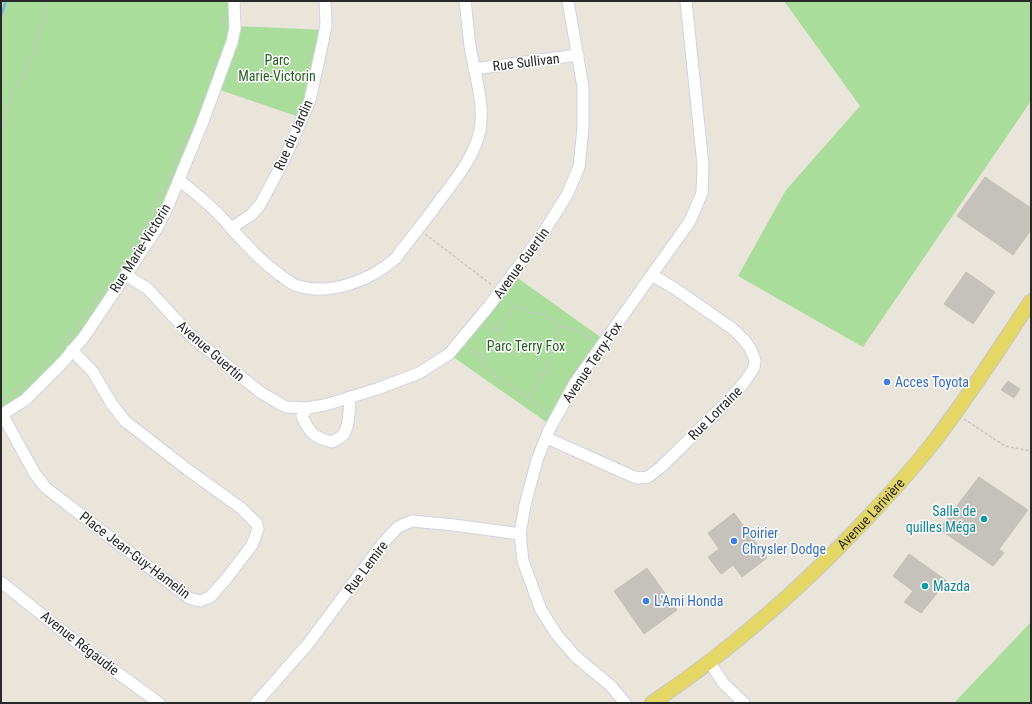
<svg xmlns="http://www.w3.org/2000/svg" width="1032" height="704" font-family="'Roboto Condensed',sans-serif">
  <rect width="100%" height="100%" fill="#eae5db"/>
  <g fill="#aadd9c">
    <path d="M1,1H234L235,26L325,30L302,118L217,89L168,206L72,350L1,415Z"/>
    <path d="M784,1H1031V101L863,347L738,276L786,190L860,106Z"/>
    <path d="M512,274L606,341L552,426L449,354Z"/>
    <path d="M1031,622V703H954Z"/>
  </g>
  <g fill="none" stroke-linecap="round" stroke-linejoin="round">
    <path stroke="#76b9e5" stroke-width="2.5" d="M1,16L6,1"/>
  </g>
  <g fill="#c5c2bb" stroke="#c5c1b5">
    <path d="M985,177L1031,208V230L1013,255L957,216Z"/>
    <path d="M966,272L995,292L973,324L944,304Z"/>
    <path d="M1008,381L1020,389L1014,398L1001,390Z"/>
    <path d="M979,477L1028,510L999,549L1004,553L993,566L939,529Z"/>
    <path d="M734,513L767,558L742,577L733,565L721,574L708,557L719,549L708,533Z"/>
    <path d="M909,554L947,581L921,613L904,602L913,591L893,576Z"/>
    <path d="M647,568L677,610L644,634L614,591Z"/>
  </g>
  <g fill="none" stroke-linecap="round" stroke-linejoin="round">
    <defs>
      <g id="minor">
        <path d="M474,69L578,55"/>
        <path d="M179,180C194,192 211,205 224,220C242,240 258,259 280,275C286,279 291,284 298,286C331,296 371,280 396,258C399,254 402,249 405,246C417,230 429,216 440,200C456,179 475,156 480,130C485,102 474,73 470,46C468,31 467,16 465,1"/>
        <path d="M231,228L251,215L260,205L284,160L310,100L323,41L326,25L325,1"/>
        <path d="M126,275L148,289L192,337L260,392L282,405L287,407L307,408L325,405L377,389L419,373L449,354L489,306L543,233L567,195L579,167L583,128V87L568,1"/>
        <path d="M307,408L302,416C309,432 314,438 332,442C335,440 340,438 343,435C350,426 349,408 350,397"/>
        <path d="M2,414L35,474L46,488L189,598L200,601L210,597L226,579L252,545L258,529L257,524L241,508L188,470L125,421L111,403L93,372L72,350"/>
        <path d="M1,415L25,400L63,362L84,337L156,230L168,206L202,124L232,42L235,28L234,1"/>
        <path d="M547,438L634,477L639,478L648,477L661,467L723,406L743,384L754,368L755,360L750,348L745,341L733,329L674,288L652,275"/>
        <path d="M1,582L89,652L159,703"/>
        <path d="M710,663L724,684L744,703"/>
        <path d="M256,703L308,644L383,543L398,527L412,521L454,525L520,534"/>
        <path d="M625,703L611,686L576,657L557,635L541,610L523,561L520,534L525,505L537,460L549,430L575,383L690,221L702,193L703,165L686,1"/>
      </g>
      <g id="major">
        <path id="s1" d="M652,703C725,654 789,599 850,536C878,507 904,479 929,448C966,401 998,350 1031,301"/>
      </g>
    </defs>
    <use href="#minor" stroke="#d1d2e0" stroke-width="13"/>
    <use href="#major" stroke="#c7c7c7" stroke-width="16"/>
    <g stroke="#c7c7c7" stroke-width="1.5" stroke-dasharray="3 2" stroke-linecap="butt">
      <path d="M224,16V30"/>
      <path d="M1,132L13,93L30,63L49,1"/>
      <path d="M425,234L492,285"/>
      <path d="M130,250L150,218L186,135"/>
      <path d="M497,331L515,305L527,312L546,315L560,326L581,332L594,340"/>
      <path d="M469,346L483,358L487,371L528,398L540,409L548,414"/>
      <path d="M483,358L498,341L497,331L488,323"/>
      <path d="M528,398L550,363L560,326"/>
      <path d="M1,401L28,382L72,333L105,286"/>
      <path d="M964,419L1005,446L1031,451"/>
    </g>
    <use href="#minor" stroke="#fff" stroke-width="11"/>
    <use href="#major" stroke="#e5d765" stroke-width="14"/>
  </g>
  <g fill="#3f7fe0" stroke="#fff" stroke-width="1.5">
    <circle cx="887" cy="382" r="4"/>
    <circle cx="734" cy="541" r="4"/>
    <circle cx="646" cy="601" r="4"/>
  </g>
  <g fill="#0f9aa8" stroke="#fff" stroke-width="1.5">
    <circle cx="984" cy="519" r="4"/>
    <circle cx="925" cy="586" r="4"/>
  </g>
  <g text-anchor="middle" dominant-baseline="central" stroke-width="3" stroke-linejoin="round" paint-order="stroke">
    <g font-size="14" fill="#245f1f" stroke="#fff">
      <text x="277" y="60">Parc<tspan x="277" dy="16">Marie-Victorin</tspan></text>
      <text x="526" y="346">Parc Terry Fox</text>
    </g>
    <g font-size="14" fill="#292929" stroke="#fff">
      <text transform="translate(526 62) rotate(-7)">Rue Sullivan</text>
      <text transform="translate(293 135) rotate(-66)">Rue du Jardin</text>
      <text transform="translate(140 248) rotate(-58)">Rue Marie-Victorin</text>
      <text transform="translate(521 263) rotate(-54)">Avenue Guertin</text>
      <text transform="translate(211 351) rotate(41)">Avenue Guertin</text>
      <text transform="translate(592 362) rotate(-56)">Avenue Terry-Fox</text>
      <text transform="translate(715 413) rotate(-45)">Rue Lorraine</text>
      <text stroke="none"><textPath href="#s1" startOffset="290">Avenue Larivière</textPath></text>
      <text transform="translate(135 555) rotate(37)">Place Jean-Guy-Hamelin</text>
      <text transform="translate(366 567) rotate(-53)">Rue Lemire</text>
      <text transform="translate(80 643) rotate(38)">Avenue Régaudie</text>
    </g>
    <g font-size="14" fill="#366cbe" stroke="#fff" text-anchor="start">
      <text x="895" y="382">Acces Toyota</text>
      <text x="742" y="533">Poirier<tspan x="742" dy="16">Chrysler Dodge</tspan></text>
      <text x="654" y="601">L'Ami Honda</text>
    </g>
    <g font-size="14" fill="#0d838f" stroke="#fff" text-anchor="end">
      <text x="976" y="511">Salle de<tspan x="976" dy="16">quilles Méga</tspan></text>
      <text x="933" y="586" text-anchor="start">Mazda</text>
    </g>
  </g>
  <rect width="1032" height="704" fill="none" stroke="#292929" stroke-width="4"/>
</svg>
